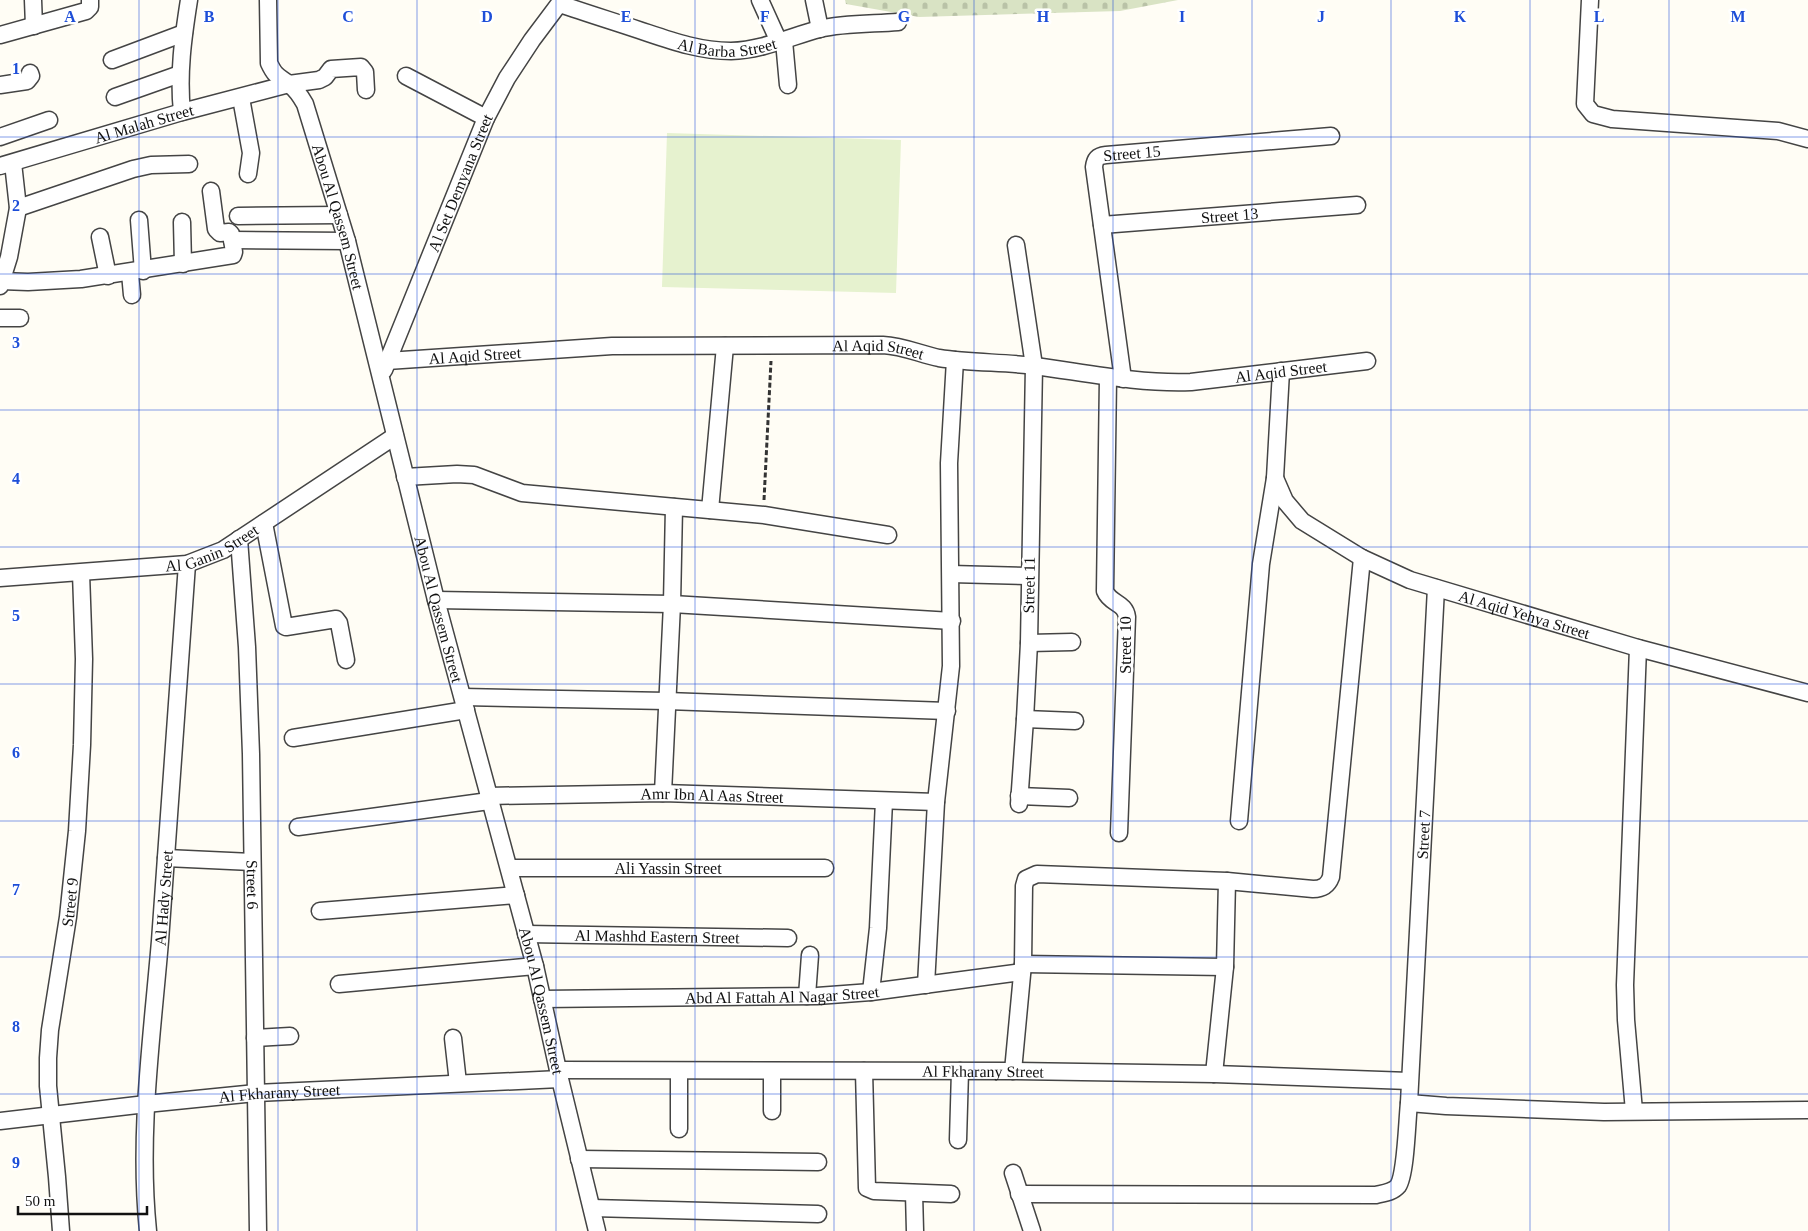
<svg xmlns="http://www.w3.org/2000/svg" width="1808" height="1231" font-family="'Times New Roman',serif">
  <defs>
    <pattern id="cemetery-stones" width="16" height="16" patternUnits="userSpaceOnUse" patternTransform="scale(1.25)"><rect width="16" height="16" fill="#d9e3c4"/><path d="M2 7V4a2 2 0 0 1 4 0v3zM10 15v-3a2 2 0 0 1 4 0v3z" fill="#b9c2a7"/></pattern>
  </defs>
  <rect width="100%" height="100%" fill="#fffdf5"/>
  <path fill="url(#cemetery-stones)" d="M845,0H1178L1120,11L919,17L846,4Z"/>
  <path fill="#e6f2cf" d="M667,133L901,140L896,293L662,287Z"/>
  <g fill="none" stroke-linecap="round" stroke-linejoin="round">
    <defs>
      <g id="minor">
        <path d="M33,0L34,26"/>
        <path id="s1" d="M268,0L269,63C276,78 279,76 290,85C297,90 301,97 305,104L347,241L436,600L535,966L560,1079L597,1231"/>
        <path d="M760,0L779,42"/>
        <path d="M814,0L820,29"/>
        <path d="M1590,0L1585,104L1593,114L1612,119L1778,131L1808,139"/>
        <path id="s2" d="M560,4C586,13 612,21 639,30C669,40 698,51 731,51C762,50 790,37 819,29C844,23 872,24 898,22"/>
        <path d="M0,35L86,11L90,7V0"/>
        <path d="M784,41L788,85"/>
        <path d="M112,60L184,33"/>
        <path d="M406,76L486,118"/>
        <path d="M0,85L27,81L31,76L30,73"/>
        <path d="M115,97L180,74"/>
        <path d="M241,98L251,153L248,174"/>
        <path d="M182,112C178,74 183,38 189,0"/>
        <path d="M0,137L49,120"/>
        <path id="s3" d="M0,166L182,112L289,84L319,80L325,77L331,69L361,67L365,72L366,90"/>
        <path d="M18,208L133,169L151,165L189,164"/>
        <path d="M238,216L339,215"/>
        <path d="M139,220L143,271"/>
        <path d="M182,222L183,264"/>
        <path id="s4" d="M1102,225L1357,205"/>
        <path d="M100,237L108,276"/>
        <path d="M232,240L347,241"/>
        <path d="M1016,245L1034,366L1029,643L1025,719L1019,804"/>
        <path d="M130,273L132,295"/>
        <path d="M1,281L28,282L81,279L233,255L234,252L231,234L229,232L220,233L216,229L211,191"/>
        <path d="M0,286L9,257L18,208L13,163"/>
        <path d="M0,318H20"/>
        <path id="s5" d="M387,361L612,346L883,345C903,346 920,354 939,358C971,363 1003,362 1035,366C1087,373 1138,384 1191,382L1367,361"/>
        <path id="s6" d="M384,370L486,118L507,78L532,40L562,0"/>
        <path d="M1108,378L1105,591C1110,604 1125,602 1127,617L1119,833"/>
        <path id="s7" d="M1123,379L1094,167C1095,159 1097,156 1106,155L1331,136"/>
        <path d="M405,477L457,474L474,475L522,493L764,515L888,535"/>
        <path id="s8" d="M1275,478L1285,501L1302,521L1362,558L1410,580L1638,648L1808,693"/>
        <path d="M710,510L725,346"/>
        <path d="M264,523L284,626L286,627L336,619L339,623L346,660"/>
        <path id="s9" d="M239,539L247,647L251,754L258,1231"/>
        <path d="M951,574L1029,576"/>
        <path id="s10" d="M0,578L187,564L223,550L395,436"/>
        <path d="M436,600L672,604L952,621"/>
        <path d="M1029,643L1072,642"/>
        <path d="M463,697L667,701L947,711"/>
        <path d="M1025,719L1075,721"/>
        <path d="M293,738L466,710"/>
        <path d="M663,793L672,604L674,507"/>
        <path id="s11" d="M488,796L663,793L936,802"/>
        <path d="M1019,796L1069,798"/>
        <path d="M1239,821L1261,564L1275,478L1281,371"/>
        <path d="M298,827L489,801"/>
        <path d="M166,858L252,862"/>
        <path id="s12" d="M509,868H825"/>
        <path d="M320,911L516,895"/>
        <path id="s13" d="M526,934L788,938"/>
        <path d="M1023,964L1225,967"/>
        <path d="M339,984L535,966"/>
        <path d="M926,985L936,802L951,666L949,463L955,360"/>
        <path d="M871,992L878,928L884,801"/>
        <path d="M807,996L810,955"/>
        <path id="s14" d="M542,999L817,996L871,992L1022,972"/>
        <path d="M255,1038L290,1036"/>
        <path d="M453,1038L458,1083"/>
        <path id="s15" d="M558,1070L1013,1071L1214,1074L1409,1081"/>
        <path d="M679,1071V1129"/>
        <path d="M864,1071L867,1188L874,1191L951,1194"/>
        <path d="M1013,1071L1023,964L1024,886L1026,879L1037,874L1227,881L1313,889C1323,889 1328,885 1331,877L1362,558"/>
        <path d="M1214,1074L1225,967L1227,881"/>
        <path d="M1409,1103L1446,1106L1604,1112L1808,1110"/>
        <path d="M772,1111V1071"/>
        <path d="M1634,1111L1626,1020L1625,985L1638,648"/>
        <path id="s16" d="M0,1121L146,1104L256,1093L560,1079"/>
        <path d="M958,1140L960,1071"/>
        <path d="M579,1159L818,1162"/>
        <path d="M1013,1173L1032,1231"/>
        <path d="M914,1193L915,1231"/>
        <path id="s17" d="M1019,1194L1376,1195C1384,1193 1393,1192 1398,1186C1406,1174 1407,1120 1409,1103L1436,588"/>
        <path d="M592,1208L818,1214"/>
        <path id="s18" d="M61,1231L57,1177L48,1086V1058L50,1030L68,917L77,831L82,745L84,659L81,573"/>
        <path id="s19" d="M148,1231C138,1135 152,1037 160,941C170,816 178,690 187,564"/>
      </g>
    </defs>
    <use href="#minor" stroke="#444" stroke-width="19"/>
    <path stroke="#333" stroke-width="3" stroke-dasharray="5 2.5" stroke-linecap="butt" d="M764,500L771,361"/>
    <use href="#minor" stroke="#fff" stroke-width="16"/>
  </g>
  <path fill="none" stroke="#1d4ed8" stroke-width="1" stroke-opacity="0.55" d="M139,0V1231M278,0V1231M417,0V1231M556,0V1231M695,0V1231M834,0V1231M974,0V1231M1113,0V1231M1252,0V1231M1391,0V1231M1530,0V1231M1669,0V1231M0,137H1808M0,274H1808M0,410H1808M0,547H1808M0,684H1808M0,821H1808M0,957H1808M0,1094H1808"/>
  <g text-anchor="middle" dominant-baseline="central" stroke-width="5" stroke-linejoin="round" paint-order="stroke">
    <g font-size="16" fill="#111" stroke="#fff">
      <text stroke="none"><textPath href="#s2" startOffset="174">Al Barba Street</textPath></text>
      <text stroke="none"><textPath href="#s3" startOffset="150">Al Malah Street</textPath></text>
      <text stroke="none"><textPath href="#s7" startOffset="259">Street 15</textPath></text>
      <text stroke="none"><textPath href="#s6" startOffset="202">Al Set Demyana Street</textPath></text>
      <text stroke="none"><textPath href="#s4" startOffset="128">Street 13</textPath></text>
      <text stroke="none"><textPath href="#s1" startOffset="236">Abou Al Qassem Street</textPath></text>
      <text stroke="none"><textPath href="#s5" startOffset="492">Al Aqid Street</textPath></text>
      <text stroke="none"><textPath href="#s5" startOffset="88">Al Aqid Street</textPath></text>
      <text stroke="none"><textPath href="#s5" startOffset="898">Al Aqid Street</textPath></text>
      <text stroke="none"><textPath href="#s10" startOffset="216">Al Ganin Street</textPath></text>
      <text transform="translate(1029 585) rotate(-89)">Street 11</text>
      <text stroke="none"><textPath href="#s1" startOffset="641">Abou Al Qassem Street</textPath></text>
      <text stroke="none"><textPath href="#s8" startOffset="294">Al Aqid Yehya Street</textPath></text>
      <text transform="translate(1125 645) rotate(-90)">Street 10</text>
      <text stroke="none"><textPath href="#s11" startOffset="224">Amr Ibn Al Aas Street</textPath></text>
      <text stroke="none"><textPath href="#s17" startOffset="734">Street 7</textPath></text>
      <text stroke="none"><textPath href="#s12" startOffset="159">Ali Yassin Street</textPath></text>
      <text stroke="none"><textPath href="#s9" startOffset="346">Street 6</textPath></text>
      <text stroke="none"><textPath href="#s19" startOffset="334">Al Hady Street</textPath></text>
      <text stroke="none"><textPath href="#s18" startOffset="331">Street 9</textPath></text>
      <text stroke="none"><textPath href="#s13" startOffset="131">Al Mashhd Eastern Street</textPath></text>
      <text stroke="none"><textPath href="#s14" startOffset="240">Abd Al Fattah Al Nagar Street</textPath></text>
      <text stroke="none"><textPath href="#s1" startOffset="1046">Abou Al Qassem Street</textPath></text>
      <text stroke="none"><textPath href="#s15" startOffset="425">Al Fkharany Street</textPath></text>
      <text stroke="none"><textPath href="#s16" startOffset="281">Al Fkharany Street</textPath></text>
    </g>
  </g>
  <g font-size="16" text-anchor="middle" font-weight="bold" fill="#1d4ed8" stroke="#fff" stroke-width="5" stroke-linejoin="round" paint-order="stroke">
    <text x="70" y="22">A</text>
    <text x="209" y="22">B</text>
    <text x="348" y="22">C</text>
    <text x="487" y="22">D</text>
    <text x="626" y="22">E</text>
    <text x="765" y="22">F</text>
    <text x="904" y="22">G</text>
    <text x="1043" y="22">H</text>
    <text x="1182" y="22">I</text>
    <text x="1321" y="22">J</text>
    <text x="1460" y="22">K</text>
    <text x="1599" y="22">L</text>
    <text x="1738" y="22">M</text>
    <text x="16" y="74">1</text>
    <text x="16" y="211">2</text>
    <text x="16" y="348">3</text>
    <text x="16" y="484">4</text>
    <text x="16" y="621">5</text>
    <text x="16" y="758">6</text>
    <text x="16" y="895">7</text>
    <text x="16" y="1032">8</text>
    <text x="16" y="1168">9</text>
  </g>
  <path d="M18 1206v8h129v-8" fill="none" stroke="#111111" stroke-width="2.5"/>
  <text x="25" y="1206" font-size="15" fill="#111111" stroke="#ffffff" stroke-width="4" paint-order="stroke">50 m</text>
</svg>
